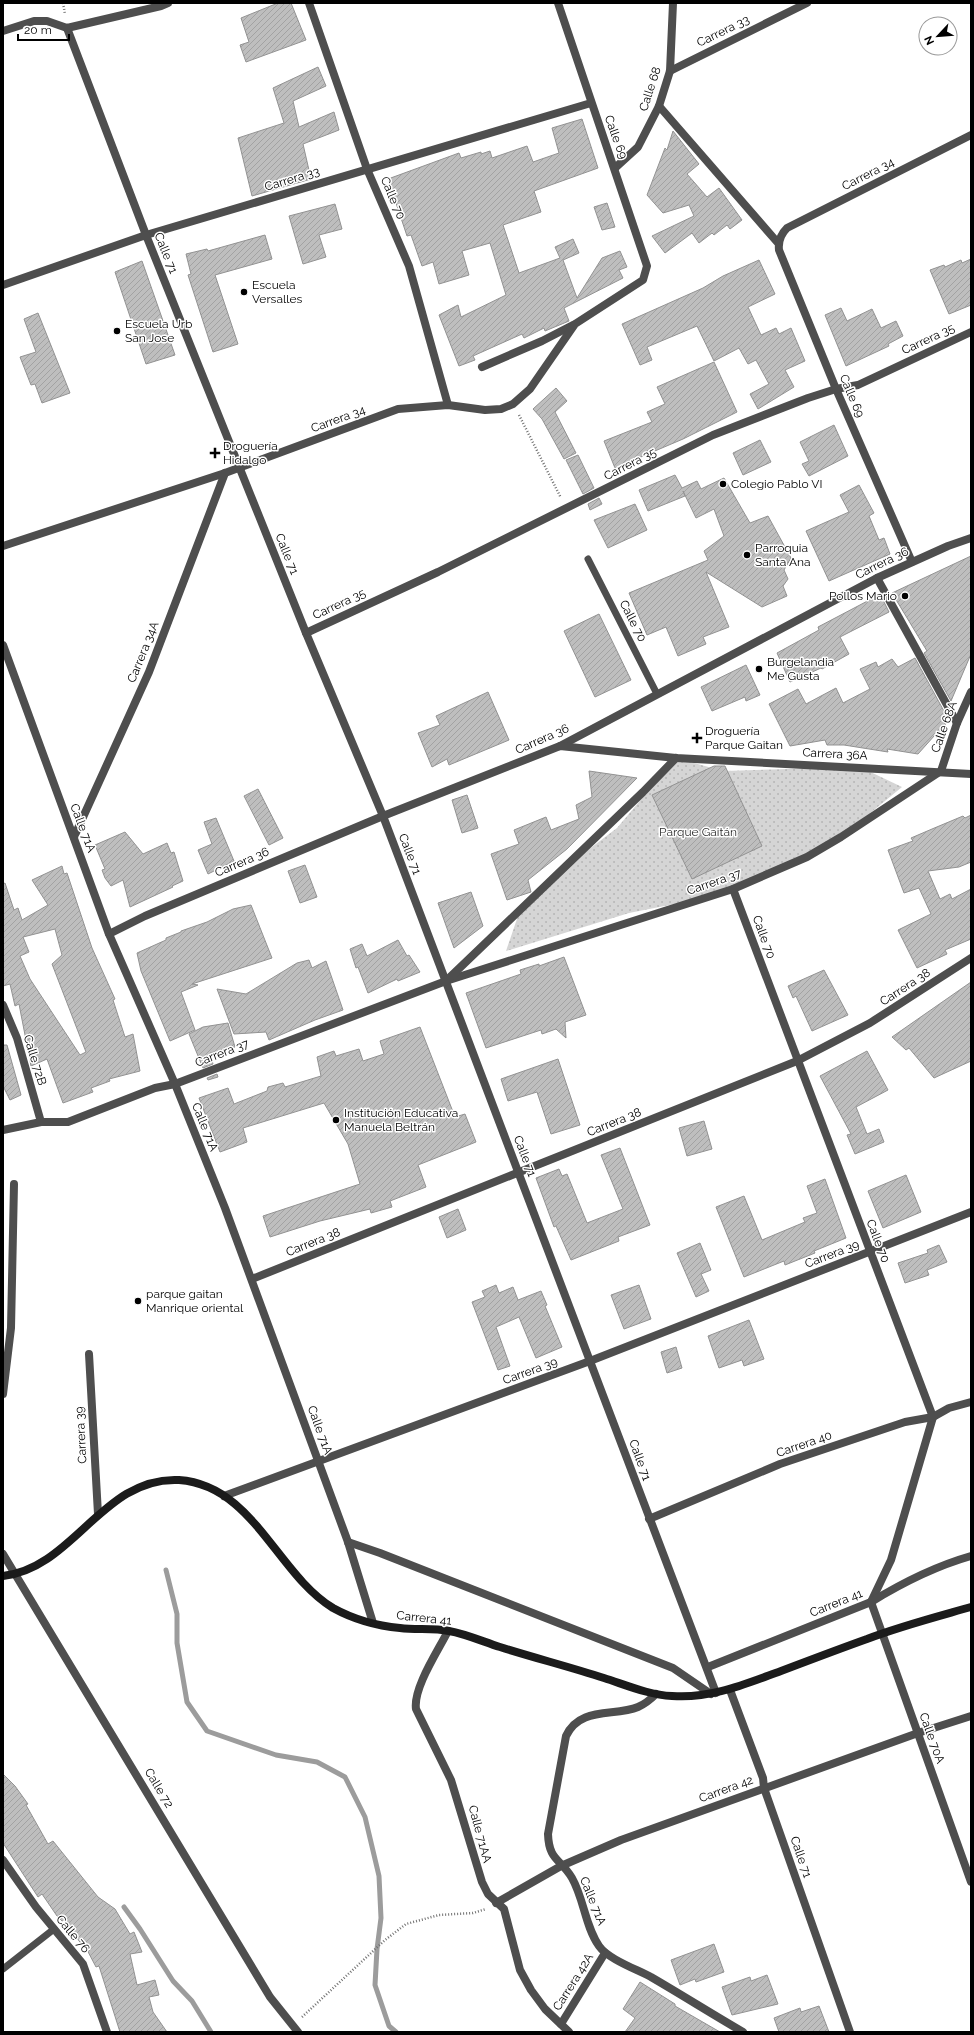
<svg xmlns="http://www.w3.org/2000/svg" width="974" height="2035" font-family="Raleway,sans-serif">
  <defs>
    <pattern id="park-dots" width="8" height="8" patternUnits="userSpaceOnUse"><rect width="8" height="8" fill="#d5d5d5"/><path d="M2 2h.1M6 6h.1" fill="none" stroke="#b5b5b5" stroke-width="1.8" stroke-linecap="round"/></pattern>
    <pattern id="building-hatch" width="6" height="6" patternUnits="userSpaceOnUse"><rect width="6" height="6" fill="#bebebe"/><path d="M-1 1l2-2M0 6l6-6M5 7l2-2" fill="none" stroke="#a2a2a2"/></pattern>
  </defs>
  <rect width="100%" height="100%" fill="#fff"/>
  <path fill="url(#park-dots)" d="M676,758L723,771L860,767L902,787L841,837L777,870L710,897L629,913L506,951L520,910L559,872L617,828Z"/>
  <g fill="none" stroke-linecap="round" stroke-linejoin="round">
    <g stroke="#9c9c9c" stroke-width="5">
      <path d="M166,1570L177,1614V1643L187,1702L207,1731L276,1755L317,1762L345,1777L365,1817L379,1876L381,1918L377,1949L375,1985L389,2026L396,2032"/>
      <path d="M124,1907L140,1929L173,1981L192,2001L211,2032"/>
    </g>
  </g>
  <g fill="url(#building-hatch)" stroke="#929292" fill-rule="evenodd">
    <path d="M278,3H291L306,40L246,62L240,45L249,42L241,18Z"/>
    <path d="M318,67L326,86L293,101L299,127L334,112L339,130L303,144L311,179L252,196L238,138L284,123L273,88Z"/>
    <path d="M582,119L598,168L534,191L541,212L503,225L519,273L560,258L555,247L573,239L579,253L563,260L577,298L602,258L620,251L627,267L619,270L623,278L564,308L569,321L545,331L544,328L524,338L522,334L473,356L475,360L459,366L439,315L458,305L461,317L506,295L490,243L462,251L469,275L439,284L433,262L422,266L411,235L407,236L388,179L459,153L461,158L481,152V154L490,151L492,158L527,146L533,162L559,153L552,128Z"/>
    <path d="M673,131L699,164L687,174L707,197L719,188L742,220L730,229L727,225L714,235L712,233L699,243L692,233L665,253L652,236L694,216L689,205L663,213L647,195L665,148L667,150Z"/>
    <path d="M607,203L615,227L602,230L594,207Z"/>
    <path d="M335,204L342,229L319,235L326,257L303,264L289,216Z"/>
    <path d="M265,235L272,259L215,275L238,344L213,352L188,275L191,274L186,254L207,249L208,251Z"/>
    <path d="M971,259V305L949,314L930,270L944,265L945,267L961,260L962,263Z"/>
    <path d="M759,260L775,294L748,307L761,335L776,328L779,334L791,328L805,361L785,370L794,387L758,409L750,394L769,384L756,360L748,364L739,348L714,361L697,326L647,347L652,360L640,365L622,324L703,288L723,276Z"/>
    <path d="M142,261L175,355L146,364L115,272Z"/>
    <path d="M841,308L847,321L872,309L881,328L896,321L903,336L888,344L889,346L846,366L825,315Z"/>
    <path d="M38,313L70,393L42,403L35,384L31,385L20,357L36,352L24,319Z"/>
    <path d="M714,362L737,412L683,439L615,468L604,441L652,422L647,412L665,404L657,387Z"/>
    <path d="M556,388L567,401L555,412L576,453L564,459L542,419L533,409Z"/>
    <path d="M834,425L848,456L809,476L802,464L809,461L800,442Z"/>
    <path d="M760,440L771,462L743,475L733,453Z"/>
    <path d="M578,455L594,488L583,494L566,460Z"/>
    <path d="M675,475L682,488L697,481L701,489L724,478L750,523L768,516L791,558L784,570L788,579L783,586L787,596L762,607L706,572L729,627L703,637L706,644L678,656L666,627L647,635L629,593L708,560L704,551L724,536L714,509L696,518L683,491L685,496L648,511L639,490Z"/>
    <path d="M859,485L874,513L869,516L879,540L884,538L890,554L829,581L806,531L849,512L840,495Z"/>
    <path d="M599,498L602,504L590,510L588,504Z"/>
    <path d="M635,504L647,530L608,548L594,520Z"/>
    <path d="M971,556V654L951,701L924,653L927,651L892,593Z"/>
    <path d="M877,596L879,599L882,598L889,612L840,637L849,654L822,669L821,668L790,682L777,653L819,630L818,627Z"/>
    <path d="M599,614L631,680L595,697L564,631Z"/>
    <path d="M915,658L945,713L944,716L947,722L937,738L935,735L918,754L887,749L888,752L844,745H827L825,740L790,746L769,704L798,689L806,704L836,688L843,703L870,689L860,669L876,662L878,667L892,659L898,667Z"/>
    <path d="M746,665L760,695L746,701L745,697L712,711L701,687Z"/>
    <path d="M488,692L509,740L449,765L447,759L432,767L418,733L440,725L436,716Z"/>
    <path d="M714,766H725L762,846L692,879L652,795Z"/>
    <path d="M589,771L637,778L567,849L528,880L531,892L507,900L491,854L519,844L514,830L546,817L551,830L579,819L576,805L592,797Z"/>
    <path d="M258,789L283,838L269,845L244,796Z"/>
    <path d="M467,795L478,828L462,833L452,800Z"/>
    <path d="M971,815V862L959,867L928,871L940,899L950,894L952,899L971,889V939L945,950L947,954L917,968L898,930L931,914L919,888L904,893L888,850L913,841L911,838L932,829L963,816L965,818Z"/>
    <path d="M216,818L234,861L208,874L198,850L212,844L204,822Z"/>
    <path d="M125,832L143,854L167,843L171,853L174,852L183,881L172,886L173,887L130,907L123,880L111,886L105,878L102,870L105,869L95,845Z"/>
    <path d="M305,865L317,897L300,903L288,871Z"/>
    <path d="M62,866L64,874L67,873L92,948L115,999L113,1000L125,1037L133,1034L140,1071L109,1079L110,1081L91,1088L93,1092L63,1103L47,1059L31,1066L19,1004L15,1006L10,984L3,986V884L5,883L14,910L18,908L22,920L48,905L32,880ZM55,929L62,955L52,964L86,1052L80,1055L30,979L20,956L29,952L23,937Z"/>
    <path d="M471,892L483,926L454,948L438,903Z"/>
    <path d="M251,905L272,958L192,984L198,985L181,992L195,1030L170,1041L141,971L137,953L166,940V938L181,932V931L207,922L233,909Z"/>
    <path d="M398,940L407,956L409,955L420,972L398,981L397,979L368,993L358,967L356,968L350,949L362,944L367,956Z"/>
    <path d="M564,957L586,1015L565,1022L566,1038L556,1029L542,1034L541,1030L486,1048L466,993L521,974L520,970L539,964V966Z"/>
    <path d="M309,960L312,968L326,961L343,1010L315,1020L269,1040L266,1032L234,1034L217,989L246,994L297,963Z"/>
    <path d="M824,970L848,1015L812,1031L796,996L793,998L788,986Z"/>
    <path d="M971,982V1061L934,1078L909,1048L906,1050L892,1037Z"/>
    <path d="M228,1023L235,1047L210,1053L213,1064L203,1068L189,1034L203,1027Z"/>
    <path d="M420,1027L455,1117L465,1114L476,1142L418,1165L426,1187L390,1201L392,1207L371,1213L370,1209L320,1221L270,1237L263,1216L360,1184L348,1144L324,1103L243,1128L247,1142L220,1152L199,1098L228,1088L234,1104L267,1091L268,1087L283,1083L285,1087L321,1076L317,1057L334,1051L336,1056L359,1049L363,1061L384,1054L380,1041Z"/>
    <path d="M3,1045H7L21,1095L10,1100L3,1086Z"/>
    <path d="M867,1051L888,1090L856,1107L867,1134L879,1129L884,1142L855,1154L847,1135L851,1134L820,1076Z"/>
    <path d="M558,1059L580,1125L551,1134L537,1092L508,1101L501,1079Z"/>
    <path d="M217,1074L218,1077L208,1080L207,1078Z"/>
    <path d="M704,1121L712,1149L687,1156L679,1128Z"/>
    <path d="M620,1148L650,1225L618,1237L619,1241L571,1260L556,1226L554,1227L536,1178L559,1169L562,1176L567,1174L587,1223L623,1209L601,1155Z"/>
    <path d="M906,1175L921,1212L883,1228L868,1191Z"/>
    <path d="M825,1179L846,1238L814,1251L815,1253L785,1265L784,1261L744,1277L716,1207L744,1196L762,1240L805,1222L803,1218L817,1213L807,1186Z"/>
    <path d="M458,1209L466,1230L447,1238L439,1217Z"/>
    <path d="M700,1243L711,1270L701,1274L709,1291L696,1297L677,1253Z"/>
    <path d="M939,1245L947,1262L927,1270L929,1275L905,1283L898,1263L928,1253L927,1250Z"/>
    <path d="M496,1285L499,1293L513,1287L518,1300L541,1291L547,1305L545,1306L562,1347L536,1358L519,1317L496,1327L510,1366L498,1370L472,1302L485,1297L482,1291Z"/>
    <path d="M639,1285L651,1319L624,1329L611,1295Z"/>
    <path d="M749,1320L764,1359L744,1366L742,1360L719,1368L708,1336Z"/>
    <path d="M676,1347L682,1368L667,1373L661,1352Z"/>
    <path d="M3,1774L15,1786L28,1804L26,1805L48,1844L53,1841L98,1897L115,1909L130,1934L134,1932L142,1952L130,1954L137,1985L155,1980L159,1995L149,1997L153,2012L167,2032H120L99,1966L96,1967L84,1944L82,1945L64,1920L62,1921L57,1916L42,1894L38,1897L3,1843Z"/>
    <path d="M714,1944L724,1972L696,1982L695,1979L680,1985L671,1960Z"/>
    <path d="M767,1975L778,2004L732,2015L722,1987L750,1977L751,1981Z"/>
    <path d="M640,1982L675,2004V2006L720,2032H625L635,2018L623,2009Z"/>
    <path d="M819,2006L829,2032H779L774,2018L800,2008L801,2012Z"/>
  </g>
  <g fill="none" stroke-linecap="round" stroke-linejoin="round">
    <g stroke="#707070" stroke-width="2.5" stroke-dasharray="1 2" stroke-linecap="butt">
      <path d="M63,3L65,14"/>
      <path d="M519,415L561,498"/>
      <path d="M302,2017L385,1940L406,1924L439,1915L473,1913L486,1909"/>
    </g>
    <g stroke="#4e4e4e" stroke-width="7">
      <path d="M588,559L657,694"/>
      <path d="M3,1969L54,1929"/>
    </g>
    <path stroke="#4e4e4e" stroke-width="8" d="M659,106L778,243"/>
    <g stroke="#4e4e4e" stroke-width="8">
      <path d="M309,3L367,169L409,266L448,405"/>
      <path d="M67,28L146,235L591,103"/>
      <path d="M3,31L34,21H47L67,28L161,6L168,3"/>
      <path d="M670,71L807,3"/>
      <path d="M615,168L638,147L659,106L670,71L673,3"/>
      <path d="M482,367L542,341L573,325"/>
      <path d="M3,546L225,473L398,409L448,405L485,410L501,409L513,404L530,389L575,324L643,280L647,266L558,3"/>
      <path d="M912,562L836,389L779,250C778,241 781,234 787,228L971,135"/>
      <path d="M877,578L957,723"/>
      <path d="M306,633L438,572L713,435L808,398L836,389L858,385L971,332"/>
      <path d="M3,645L109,934L175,1084L225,1208L348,1542L373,1623"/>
      <path d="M560,746L877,578L948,546L971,538"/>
      <path d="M74,837L149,672L225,473"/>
      <path d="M733,889L933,1417L891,1560L871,1602"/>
      <path d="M109,934L145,916L383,816L716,1693"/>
      <path d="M446,981L733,889L807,857L841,837L941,771L957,723L971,692"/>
      <path d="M3,1005L17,1038L41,1122"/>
      <path d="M252,1279L797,1061L870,1023L971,958"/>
      <path d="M89,1354L98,1514"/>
      <path d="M3,1394L11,1328L14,1184"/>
      <path d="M224,1496L590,1361L971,1212"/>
      <path d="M649,1519L780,1464L905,1422L933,1417L949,1408L971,1402"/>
      <path d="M348,1542L380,1553L673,1668L711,1694"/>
      <path d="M871,1602L971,1882"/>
      <path d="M448,1631C438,1651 413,1688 416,1709L451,1780L482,1882L488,1894L504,1909L520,1970L531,1990L545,2009L569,2032"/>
      <path d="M708,1667L871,1602C902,1583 936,1566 971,1556"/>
      <path d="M656,1694C651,1699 645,1704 638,1707C614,1717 580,1706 566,1736L548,1834C549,1861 560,1858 572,1878C584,1899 585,1926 599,1946C608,1959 636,1969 651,1977C682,1995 712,2014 743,2032"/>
      <path d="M3,1860L36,1907L83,1964L107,2032"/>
      <path d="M496,1903L561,1866L621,1840L918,1733L971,1716"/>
      <path d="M561,2024L605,1953"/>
    </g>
    <g stroke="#4e4e4e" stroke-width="8">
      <path d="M3,285L146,235L306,633L383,816L560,746L676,758L971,774"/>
      <path d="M3,1130L41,1122H68L155,1088L175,1084L446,981L643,792L676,758"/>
      <path d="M3,1554L270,1997L298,2032"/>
      <path d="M730,1690L763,1778L764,1788L850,2032"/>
    </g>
    <path stroke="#1b1b1b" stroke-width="8" d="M3,1576C74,1568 103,1476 179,1480C253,1485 277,1574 333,1608C353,1619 378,1626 400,1628C416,1630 433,1628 449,1631C466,1634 484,1642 500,1647C535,1658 570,1667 604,1678C626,1685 649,1695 672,1696C711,1699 745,1684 781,1671C810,1660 839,1649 867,1639C901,1626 936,1617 971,1607"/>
  </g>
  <g fill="#000" stroke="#fff" stroke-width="1.5">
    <circle cx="244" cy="292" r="4"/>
    <circle cx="117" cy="331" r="4"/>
    <path d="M213 447h4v4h4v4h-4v4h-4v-4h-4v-4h4z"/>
    <circle cx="723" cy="484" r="4"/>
    <circle cx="747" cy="555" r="4"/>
    <circle cx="905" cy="596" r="4"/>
    <circle cx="759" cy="669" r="4"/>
    <path d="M695 732h4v4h4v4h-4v4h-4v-4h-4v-4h4z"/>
    <circle cx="336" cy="1120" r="4"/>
    <circle cx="138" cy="1301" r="4"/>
  </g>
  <g text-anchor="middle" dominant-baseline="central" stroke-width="3" stroke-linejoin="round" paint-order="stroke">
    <g font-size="12" fill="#000" stroke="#fff">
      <text transform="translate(723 31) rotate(-26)">Carrera 33</text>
      <text transform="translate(650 89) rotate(-72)">Calle 68</text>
      <text transform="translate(616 137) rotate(70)">Calle 69</text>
      <text transform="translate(868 174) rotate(-27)">Carrera 34</text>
      <text transform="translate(292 179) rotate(-17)">Carrera 33</text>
      <text transform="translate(393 198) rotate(67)">Calle 70</text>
      <text transform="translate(166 253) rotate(68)">Calle 71</text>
      <text transform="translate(928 339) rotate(-25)">Carrera 35</text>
      <text transform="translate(852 396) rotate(67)">Calle 69</text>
      <text transform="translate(338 419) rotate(-20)">Carrera 34</text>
      <text transform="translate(630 464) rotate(-27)">Carrera 35</text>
      <text transform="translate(287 554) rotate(68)">Calle 71</text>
      <text transform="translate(882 563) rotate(-26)">Carrera 36</text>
      <text transform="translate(339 604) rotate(-25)">Carrera 35</text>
      <text transform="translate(633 621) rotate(63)">Calle 70</text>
      <text transform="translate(143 652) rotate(-68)">Carrera 34A</text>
      <text transform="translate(944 727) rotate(-70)">Calle 68A</text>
      <text transform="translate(542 739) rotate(-24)">Carrera 36</text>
      <text transform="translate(835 754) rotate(3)">Carrera 36A</text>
      <text transform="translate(83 828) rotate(69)">Calle 71A</text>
      <text transform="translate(410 854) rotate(69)">Calle 71</text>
      <text transform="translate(242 862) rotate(-23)">Carrera 36</text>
      <text transform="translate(714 882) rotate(-19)">Carrera 37</text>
      <text transform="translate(764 937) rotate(70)">Calle 70</text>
      <text transform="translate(905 987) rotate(-33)">Carrera 38</text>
      <text transform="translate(222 1053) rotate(-21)">Carrera 37</text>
      <text transform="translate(35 1060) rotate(73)">Calle 72B</text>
      <text transform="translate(614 1122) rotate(-22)">Carrera 38</text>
      <text transform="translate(205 1127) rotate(68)">Calle 71A</text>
      <text transform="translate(525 1156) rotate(69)">Calle 71</text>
      <text transform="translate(878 1241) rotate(69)">Calle 70</text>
      <text transform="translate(313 1242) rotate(-22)">Carrera 38</text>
      <text transform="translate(832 1254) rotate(-21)">Carrera 39</text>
      <text transform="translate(530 1371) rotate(-20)">Carrera 39</text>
      <text transform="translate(320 1430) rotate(70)">Calle 71A</text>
      <text transform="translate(81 1435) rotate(-93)">Carrera 39</text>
      <text transform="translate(804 1444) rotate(-19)">Carrera 40</text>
      <text transform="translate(640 1460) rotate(70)">Calle 71</text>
      <text transform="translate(836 1603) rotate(-22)">Carrera 41</text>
      <text transform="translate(424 1618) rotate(6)">Carrera 41</text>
      <text transform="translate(932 1738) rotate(70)">Calle 70A</text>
      <text transform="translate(159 1788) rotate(59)">Calle 72</text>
      <text transform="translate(726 1789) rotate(-20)">Carrera 42</text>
      <text transform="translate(480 1834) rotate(75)">Calle 71AA</text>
      <text transform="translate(801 1857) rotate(71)">Calle 71</text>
      <text transform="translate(593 1901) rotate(68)">Calle 71A</text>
      <text transform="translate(73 1934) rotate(50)">Calle 76</text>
      <text transform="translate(573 1982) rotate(-58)">Carrera 42A</text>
    </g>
    <g font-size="12" fill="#000" stroke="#fff" text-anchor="start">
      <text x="252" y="285">Escuela<tspan x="252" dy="14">Versalles</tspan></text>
      <text x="125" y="324">Escuela Urb<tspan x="125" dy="14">San Jose</tspan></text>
      <text x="223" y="446">Droguería<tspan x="223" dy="14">Hidalgo</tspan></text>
      <text x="731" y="484">Colegio Pablo VI</text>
      <text x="755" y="548">Parroquia<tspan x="755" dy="14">Santa Ana</tspan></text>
      <text x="897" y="596" text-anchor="end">Pollos Mario</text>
      <text x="767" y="662">Burgelandia<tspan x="767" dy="14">Me Gusta</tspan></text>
      <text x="705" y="731">Droguería<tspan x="705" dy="14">Parque Gaitan</tspan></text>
      <text x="344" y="1113">Institución Educativa<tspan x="344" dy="14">Manuela Beltrán</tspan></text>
      <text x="146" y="1294">parque gaitan<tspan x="146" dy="14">Manrique oriental</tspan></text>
    </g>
    <g font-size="12" fill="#2c2c2c" stroke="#fff">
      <text x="698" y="832">Parque Gaitán</text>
    </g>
  </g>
  <rect width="974" height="2035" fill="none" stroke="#000000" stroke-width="8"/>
  <g transform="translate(938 36) rotate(244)"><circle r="19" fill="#ffffff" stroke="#999999"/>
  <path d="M0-3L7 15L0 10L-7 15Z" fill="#000000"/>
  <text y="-6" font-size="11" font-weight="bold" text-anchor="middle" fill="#000000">N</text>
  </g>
  <path d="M18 34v6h51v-6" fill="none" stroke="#000000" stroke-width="2"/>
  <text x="24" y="34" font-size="12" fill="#000000" stroke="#ffffff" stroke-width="3" paint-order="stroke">20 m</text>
</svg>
